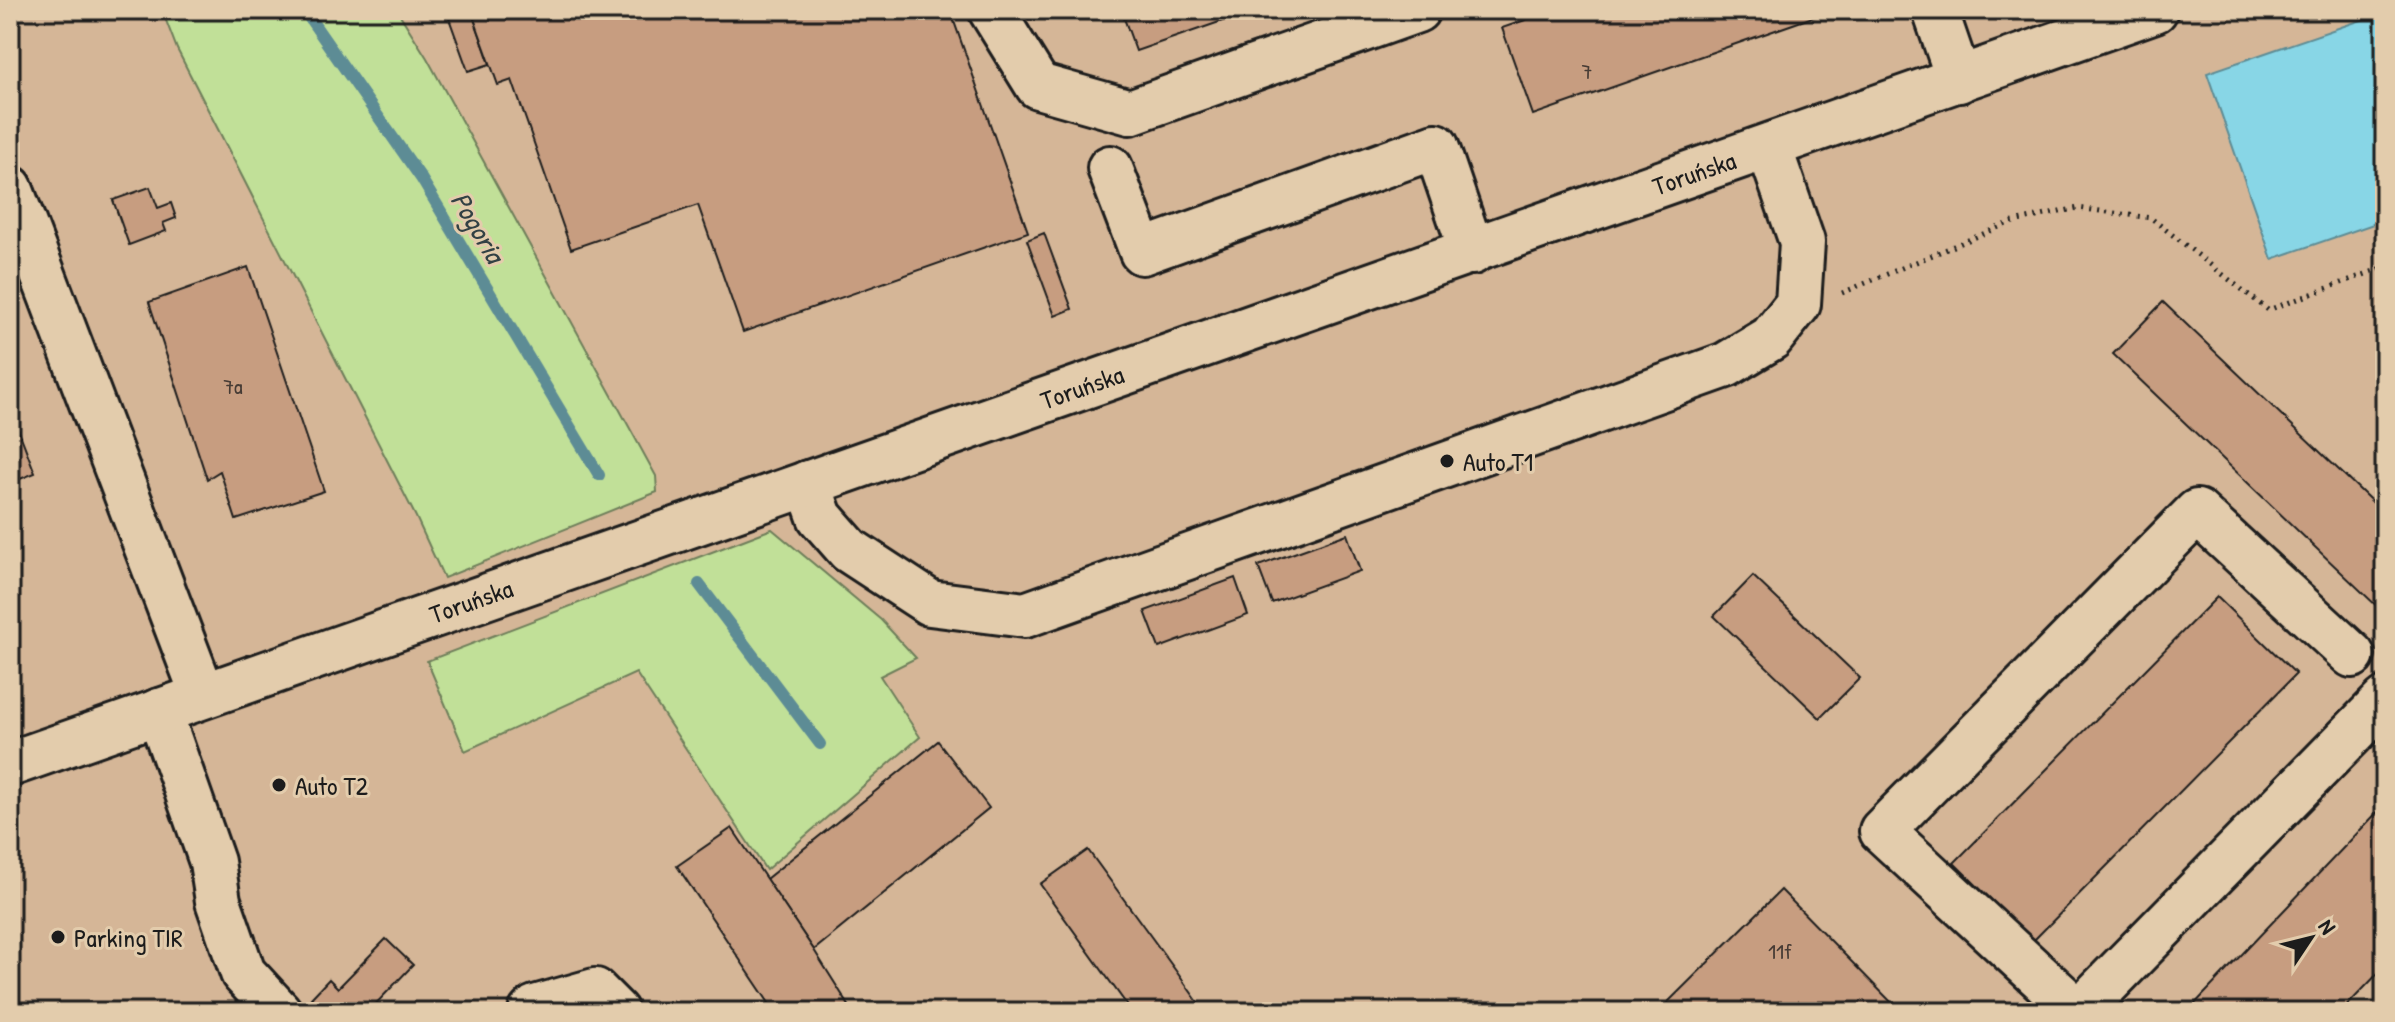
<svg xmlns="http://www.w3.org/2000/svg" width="2395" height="1022" font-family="'Patrick Hand',sans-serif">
  <rect width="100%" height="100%" fill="#e1c5a5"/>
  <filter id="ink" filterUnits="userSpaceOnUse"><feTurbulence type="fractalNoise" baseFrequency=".0125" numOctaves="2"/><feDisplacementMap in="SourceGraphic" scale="16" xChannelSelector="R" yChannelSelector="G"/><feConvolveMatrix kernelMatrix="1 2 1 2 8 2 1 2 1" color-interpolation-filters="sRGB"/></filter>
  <g filter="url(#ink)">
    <rect fill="#d5b697" x="10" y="10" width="2375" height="1002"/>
    <g fill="#c1e098" stroke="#6e7e5a" stroke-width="2">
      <path d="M162,10H397L427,58L656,476L657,492L444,578L416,517L177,49Z"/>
      <path d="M772,529L881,620L916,658L880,676L920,737L766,870L636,673L465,751L427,661Z"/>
    </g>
    <path fill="#88d6e6" stroke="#5d8c95" stroke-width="2" d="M2385,12V220L2272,259L2207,73Z"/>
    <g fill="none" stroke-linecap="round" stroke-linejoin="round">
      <g stroke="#5d8c95" stroke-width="12">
        <path d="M304,10L421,178L599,475"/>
        <path d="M699,584L820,744"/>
      </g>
    </g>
    <g fill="#c79d80" stroke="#1c1c1c" stroke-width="2">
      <path d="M446,10H471L490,64L468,71Z"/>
      <path d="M471,10H950L1028,232L743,332L698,205L571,249L512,80L498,85Z"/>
      <path d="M1121,10H1254L1136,51Z"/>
      <path d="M1554,10H1833L1533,115L1502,28Z"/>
      <path d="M150,187L158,208L171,203L176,218L163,223L166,231L129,245L113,200Z"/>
      <path d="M1044,233L1072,309L1055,316L1027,240Z"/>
      <path d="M248,267L324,491L236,520L220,471L207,479L149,302Z"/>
      <path d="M2163,302L2385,514V614L2113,354Z"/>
      <path d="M10,408L35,473L10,483Z"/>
      <path d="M1347,534L1360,571L1272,603L1258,566Z"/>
      <path d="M1753,576L1860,678L1820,718L1714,616Z"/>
      <path d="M1235,578L1248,615L1159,648L1145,611Z"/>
      <path d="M2217,597L2296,674L2033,941L1954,863Z"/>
      <path d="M938,741L989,808L814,950L766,879Z"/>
      <path d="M2385,804V966L2341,1012H2187Z"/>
      <path d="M732,828L814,950L853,1012H775L677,866Z"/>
      <path d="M1088,850L1176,971L1205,1012H1132L1040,884Z"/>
      <path d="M1781,890L1901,1012H1658Z"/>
      <path d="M386,939L413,965L368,1012H363L358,1007L352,1012H326L311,998L329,979L338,988Z"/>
    </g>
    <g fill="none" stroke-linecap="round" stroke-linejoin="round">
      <defs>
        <g id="minor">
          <path d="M991,10L1038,86L1130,112L1417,10"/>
          <path d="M1935,10L1959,80"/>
          <path d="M1110,168L1142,252L1436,146L1472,252"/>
          <path d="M10,188L203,695"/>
          <path d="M808,483L820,517L849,550L930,603L1025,615L1726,365L1771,338L1798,304L1802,242L1769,147"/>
          <path d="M159,711L212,862L218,901L243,973L279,1012"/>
          <path d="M10,764L2155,10"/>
          <path d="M531,1012L535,1008L595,991L616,1012"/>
          <path d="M2078,1012L1882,831L2197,512L2352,655"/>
          <path d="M2079,1012L2385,700"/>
        </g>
      </defs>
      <use href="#minor" stroke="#1c1c1c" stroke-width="50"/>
      <path stroke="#1c1c1c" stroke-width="5" stroke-dasharray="2 6" stroke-linecap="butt" d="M1842,293L2009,223L2078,208L2151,218L2268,310L2385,267"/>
      <use href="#minor" stroke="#e3ccac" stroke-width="44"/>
    </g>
  </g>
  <g fill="#1c1c1c" stroke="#e3ccac" stroke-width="3">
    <circle cx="1447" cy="461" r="8"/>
    <circle cx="279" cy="785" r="8"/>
    <circle cx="58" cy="937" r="8"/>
  </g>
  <g text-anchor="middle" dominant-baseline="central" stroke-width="6" stroke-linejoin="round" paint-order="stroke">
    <g font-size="22" fill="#473c35">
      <text x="1587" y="71">7</text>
      <text x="233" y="386">7a</text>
      <text x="1780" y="951">11f</text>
    </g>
    <g font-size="26" fill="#1c1c1c" stroke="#e3ccac">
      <text transform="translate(1694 173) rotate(-19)">Toruńska</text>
      <text transform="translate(1082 387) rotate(-19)">Toruńska</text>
      <text transform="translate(471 601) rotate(-19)">Toruńska</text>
    </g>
    <g font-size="26" fill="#1c1c1c" stroke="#e3ccac" text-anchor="start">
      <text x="1463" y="461">Auto T1</text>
      <text x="295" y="785">Auto T2</text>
      <text x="74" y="937">Parking TIR</text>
    </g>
    <g font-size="28" font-style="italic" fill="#324144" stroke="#e3ccac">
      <text transform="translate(478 227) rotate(59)">Pogoria</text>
    </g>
  </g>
  <rect width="2395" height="1022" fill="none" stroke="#e3ccac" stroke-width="40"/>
  <rect x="20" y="20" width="2355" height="982" fill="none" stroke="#1c1c1c" stroke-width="3" filter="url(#ink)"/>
  <g transform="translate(2311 938) rotate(55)" stroke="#e3ccac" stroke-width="6" paint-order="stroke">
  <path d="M0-6L14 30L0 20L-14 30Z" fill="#1c1c1c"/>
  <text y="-12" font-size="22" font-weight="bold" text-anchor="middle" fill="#1c1c1c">N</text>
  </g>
</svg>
